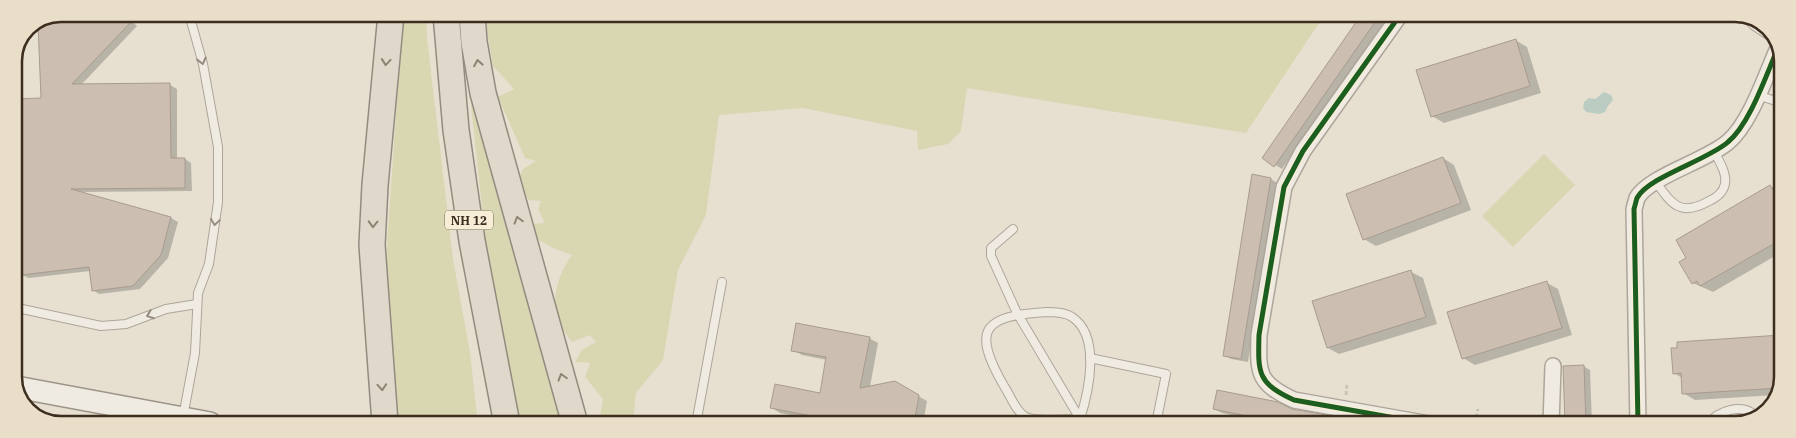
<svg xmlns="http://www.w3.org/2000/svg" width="1796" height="438" font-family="'IBM Plex Serif',serif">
  <rect width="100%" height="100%" fill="#e7e0d1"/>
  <g fill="#d8d7b2">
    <path d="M403,14H426L427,38L453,259L470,352L478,424L392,423L386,335L387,244Z"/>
    <path d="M484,14H1325L1246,133L967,88L961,131L948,144L918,150L917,131L803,108L719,115L706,215L678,270L663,360L636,393L633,424H606L599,420L603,399L585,377L590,363L575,362L582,350L596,342L590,335L572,342C567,335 559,326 557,318C551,297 559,272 572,255L553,248L531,236V224L545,223L538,209L541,201L529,200L517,182L523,169L536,161L525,158L498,97L514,89L493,66Z"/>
    <path d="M463,32L565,424H519L486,244Z"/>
    <path d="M1544,154L1575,185L1513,247L1482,216Z"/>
  </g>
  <path fill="#bbccc2" d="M1604,92L1611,95L1613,100L1608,106L1605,112L1599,114L1586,112L1583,108L1584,102L1589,98L1595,99Z"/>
  <g fill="#0003">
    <path d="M62,14H124L137,26L81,85H170L177,89V159H185L191,163L192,191L80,192L171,218L178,222L168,258L140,289L99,294L93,290L90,271L29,278L14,272V100L42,99L39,31H26L28,28Z"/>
    <path d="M1362,15H1389L1282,169L1264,158Z"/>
    <path d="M1515,40L1527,47L1541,93L1444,123L1432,116Z"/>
    <path d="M1443,158L1454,165L1471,210L1376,246L1364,239Z"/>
    <path d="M1271,179L1277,183L1248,362L1231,359L1224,355Z"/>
    <path d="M1770,186L1782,193V252L1713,292L1693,283L1688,258Z"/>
    <path d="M1411,272L1423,278L1437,324L1339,354L1328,348Z"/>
    <path d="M1547,283L1558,289L1572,335L1475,365L1463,358Z"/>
    <path d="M1781,336V386L1776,395L1695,400L1683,393L1682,378L1674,373L1678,349V343Z"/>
    <path d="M869,338L878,343L870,387L895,383L927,401L923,424H840L780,413L772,408L821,394L827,360L802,355L793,350Z"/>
    <path d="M1583,366L1590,370L1592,424H1566L1564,367Z"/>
    <path d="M1214,409L1292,410L1369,424H1275L1222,413Z"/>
  </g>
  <g fill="#ccbeb1" stroke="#a89b8f">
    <path d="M62,14H123L131,22L72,84L170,83L171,158H185V188L71,189L171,217L161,255L133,286L92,291L89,267L21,275L14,272V99L41,98L38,24Z"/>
    <path d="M1361,15H1380L1274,167L1262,158Z"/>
    <path d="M1516,39L1530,86L1431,117L1416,70Z"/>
    <path d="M1443,157L1461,203L1363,240L1346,194Z"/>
    <path d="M1252,174L1271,178L1241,359L1223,356Z"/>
    <path d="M1770,185L1777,196L1782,193V239L1700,286L1697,281L1692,284L1679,262L1686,258L1676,240Z"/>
    <path d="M1411,270L1426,317L1327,348L1312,301Z"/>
    <path d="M1547,281L1562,328L1462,359L1447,312Z"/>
    <path d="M796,323L870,337L860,388L895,381L919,395L914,424H853L770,408L775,384L820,393L826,357L791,351Z"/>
    <path d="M1781,335L1780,388L1682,394L1681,373L1673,374L1671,348H1677V342Z"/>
    <path d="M1584,365L1586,424H1565L1563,366Z"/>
    <path d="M1217,390L1278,402L1292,409L1355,420V424H1286L1213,409Z"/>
  </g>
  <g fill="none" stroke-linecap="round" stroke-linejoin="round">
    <defs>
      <g id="service">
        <path d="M1746,16L1753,25L1774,39"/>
        <path d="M1757,95L1782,103"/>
        <path d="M1656,182C1672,205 1681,217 1709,201C1716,198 1723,193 1725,184C1727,173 1719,161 1714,151"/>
        <path d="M1013,229L991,248V256L1017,313L1083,424"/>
        <path d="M14,303L22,309L101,326L126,324L166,309L197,304"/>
        <path d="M1046,312C1054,312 1065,312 1072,317C1101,336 1089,391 1080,419C1069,419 1036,422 1026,417C1016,412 1010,395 1004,386C971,329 983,316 1046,312Z"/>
        <path d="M1090,358L1166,374L1156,424"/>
        <path d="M183,417L195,353L198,293L209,264L218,202V147L203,64L189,14"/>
        <path d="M696,424L722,282"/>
        <path d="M1708,424C1719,410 1742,403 1756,416"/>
      </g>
      <g id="minor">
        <path d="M1400,15L1303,151L1284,187L1259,335C1258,373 1257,383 1294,400L1429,424"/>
        <path d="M1551,424L1553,366"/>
        <path d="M1638,424L1634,209C1635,206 1636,201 1637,198C1648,177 1708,160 1728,142C1750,124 1766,75 1778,48"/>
      </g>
      <path id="secondary" d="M16,387L210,423"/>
      <g id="trunk">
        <path d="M446,14L456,130L472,241L507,424"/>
        <path d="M472,14L474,42L483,93L575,424"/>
        <path d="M385,423L372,245L375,185L391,14"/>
      </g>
    </defs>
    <use href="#service" stroke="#ada599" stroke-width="10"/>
    <use href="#minor" stroke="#ada599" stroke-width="18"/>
    <use href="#secondary" stroke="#9d9589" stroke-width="24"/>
    <use href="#trunk" stroke="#928b80" stroke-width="28"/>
    <g stroke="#c8c2b9" stroke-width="3" stroke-dasharray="4 2.5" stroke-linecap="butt">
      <path d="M1346,395L1347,385"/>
      <path d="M1475,424L1478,409"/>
    </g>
    <use href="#service" stroke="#f0ebe2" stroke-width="8"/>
    <use href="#minor" stroke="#f0ebe2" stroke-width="15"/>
    <use href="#secondary" stroke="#f0ebe2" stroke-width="21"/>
    <use href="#trunk" stroke="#e0d8ca" stroke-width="25"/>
    <defs>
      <g id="cycleway">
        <path d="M1400,15L1303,151L1284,187L1259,335C1258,373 1257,383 1294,400L1429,424"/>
        <path d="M1638,424L1634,209C1635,206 1636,201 1637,198C1648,177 1708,160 1728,142C1750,124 1766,75 1778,48"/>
      </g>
    </defs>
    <use href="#cycleway" stroke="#f8edd7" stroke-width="8"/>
    <use href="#cycleway" stroke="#1b5e20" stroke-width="5"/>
  </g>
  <defs><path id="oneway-chevron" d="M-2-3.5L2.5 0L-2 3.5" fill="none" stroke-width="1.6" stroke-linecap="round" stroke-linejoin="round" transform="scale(1.25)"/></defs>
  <g stroke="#968c80">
    <use href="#oneway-chevron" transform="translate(202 61) rotate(76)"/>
    <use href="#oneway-chevron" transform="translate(215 222) rotate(98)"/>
    <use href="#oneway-chevron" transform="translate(150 315) rotate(159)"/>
  </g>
  <g stroke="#8e8274">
    <use href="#oneway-chevron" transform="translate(386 62) rotate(95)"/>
    <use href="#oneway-chevron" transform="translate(478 63) rotate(-100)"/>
    <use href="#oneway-chevron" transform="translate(518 220) rotate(-106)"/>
    <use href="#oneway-chevron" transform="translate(373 224) rotate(92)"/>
    <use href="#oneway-chevron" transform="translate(562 377) rotate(-106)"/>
    <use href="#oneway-chevron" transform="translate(382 387) rotate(86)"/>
  </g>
  <g text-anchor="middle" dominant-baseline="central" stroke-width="4" stroke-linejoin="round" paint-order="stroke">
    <rect fill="#f8edd7" stroke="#756756" stroke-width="1" x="445" y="210.5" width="48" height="19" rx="4"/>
    <g font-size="12" font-weight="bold" fill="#3d2d1f">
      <text x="469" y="220">NH 12</text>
    </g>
  </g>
  <path d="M0 0H1796V438H0ZM61 22H1735A39 39 0 0 1 1774 61V377A39 39 0 0 1 1735 416H61A39 39 0 0 1 22 377V61A39 39 0 0 1 61 22Z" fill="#e9dec8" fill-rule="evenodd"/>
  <path fill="none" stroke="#3d2d1f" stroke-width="2.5" d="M61 22H1735A39 39 0 0 1 1774 61V377A39 39 0 0 1 1735 416H61A39 39 0 0 1 22 377V61A39 39 0 0 1 61 22Z"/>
</svg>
